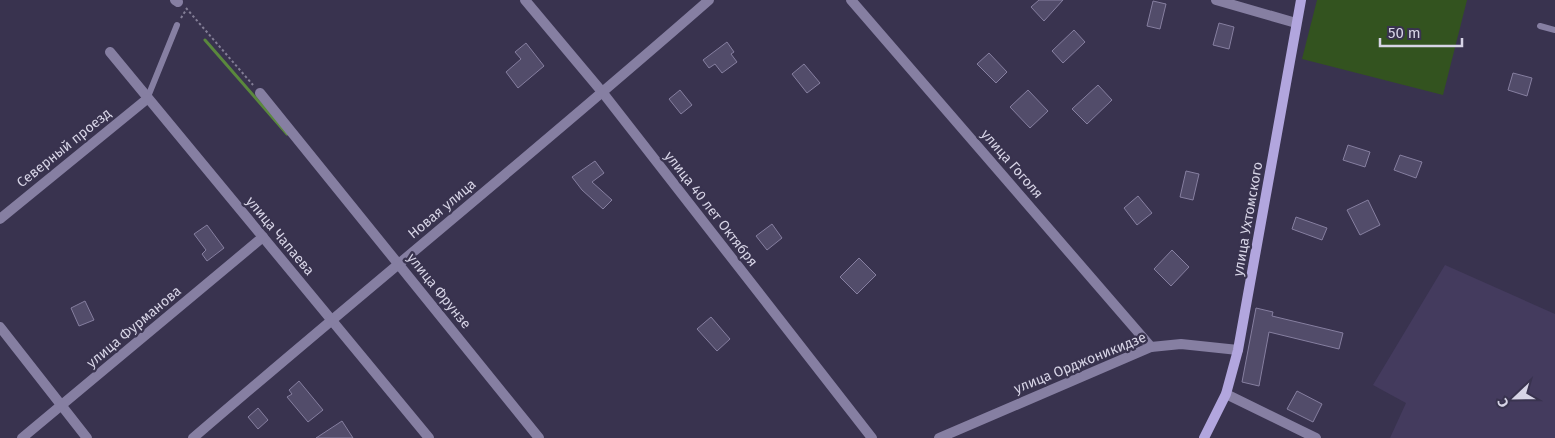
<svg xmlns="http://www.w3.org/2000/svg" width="1555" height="438" font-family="'Fira Sans',sans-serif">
  <rect width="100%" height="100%" fill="#39334f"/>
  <path fill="#443b5e" d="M1445,265L1555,314V438H1390L1406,403L1373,385Z"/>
  <path fill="#33531f" d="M1317,0H1467L1443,95L1302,59Z"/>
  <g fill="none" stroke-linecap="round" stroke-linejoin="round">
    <path stroke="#5a883d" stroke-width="3" d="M205,40L287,134"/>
  </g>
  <g fill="#524c6a" stroke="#867fa0">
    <path d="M1039,0H1063L1044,21L1031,7Z"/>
    <path d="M1153,1L1166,4L1160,29L1147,26Z"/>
    <path d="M1219,23L1234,27L1229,49L1213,45Z"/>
    <path d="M1074,30L1085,42L1063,63L1052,51Z"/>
    <path d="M727,42L734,52L731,54L737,62L722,73L715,64L709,68L703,60Z"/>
    <path d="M526,43L544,66L518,88L506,72L521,59L515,52Z"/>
    <path d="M989,53L1007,72L996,83L977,64Z"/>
    <path d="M804,64L820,83L807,93L792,74Z"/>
    <path d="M1513,73L1532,78L1527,96L1508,90Z"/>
    <path d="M1098,85L1112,100L1087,124L1072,109Z"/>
    <path d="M680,90L692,105L681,114L669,99Z"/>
    <path d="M1028,90L1048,111L1030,128L1010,107Z"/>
    <path d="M1348,145L1370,152L1365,167L1343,160Z"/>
    <path d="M1400,155L1422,162L1416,178L1394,170Z"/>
    <path d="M595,161L604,173L592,182L612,200L603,209L582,190L572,177Z"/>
    <path d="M1186,171L1199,174L1193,200L1180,197Z"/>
    <path d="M1138,196L1152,213L1137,225L1124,208Z"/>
    <path d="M1368,200L1380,225L1360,235L1347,210Z"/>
    <path d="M1296,217L1327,228L1322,240L1292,229Z"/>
    <path d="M772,224L782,238L767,250L756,236Z"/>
    <path d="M207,225L224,248L207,261L202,254L206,250L194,234Z"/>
    <path d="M1172,250L1189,267L1171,286L1154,269Z"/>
    <path d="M859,258L876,275L857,294L840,277Z"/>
    <path d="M85,301L94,320L79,326L71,308Z"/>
    <path d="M1256,308L1273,312L1272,316L1343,333L1339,349L1269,332L1259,386L1242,382Z"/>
    <path d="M711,317L730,339L717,351L697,329Z"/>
    <path d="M299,381L323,410L308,422L287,397L292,394L289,390Z"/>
    <path d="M1297,391L1322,404L1313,422L1287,409Z"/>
    <path d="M258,408L268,420L258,429L248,417Z"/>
    <path d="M342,421L353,438H316Z"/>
  </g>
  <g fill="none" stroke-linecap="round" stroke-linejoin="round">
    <g stroke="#837e96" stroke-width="2" stroke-dasharray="2.5 2.5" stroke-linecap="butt">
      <path d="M186,8L253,85"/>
      <path d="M181,18L186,10"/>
    </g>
    <g stroke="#867fa2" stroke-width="6">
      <path d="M1540,26L1555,30"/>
      <path d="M147,99L177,25"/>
    </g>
    <g stroke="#867fa2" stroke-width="10">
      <path d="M175,0L178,2"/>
      <path d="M525,0L603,93L872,438"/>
      <path d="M851,0L1151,347"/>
      <path d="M1216,0L1296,23"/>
      <path d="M110,52L429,438"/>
      <path d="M260,93L539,438"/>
      <path d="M0,219L147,99"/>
      <path d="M0,327L87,438"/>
      <path d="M1226,394L1316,438"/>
      <path d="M22,438L263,237"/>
      <path d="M193,438C364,291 539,149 709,0"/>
      <path d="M939,438L1151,347L1181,344L1238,350"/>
    </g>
    <path stroke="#b2a6de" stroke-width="10" d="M1204,438L1226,394L1238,350L1301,0"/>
  </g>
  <g text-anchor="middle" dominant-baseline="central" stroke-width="4.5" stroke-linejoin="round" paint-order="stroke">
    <g font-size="14" fill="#d7d4e6" stroke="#39334f">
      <text transform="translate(64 148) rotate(-39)">Северный проезд</text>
      <text transform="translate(1012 164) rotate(49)">улица Гоголя</text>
      <text transform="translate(442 209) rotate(-40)">Новая улица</text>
      <text transform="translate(711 209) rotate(52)">улица 40 лет Октября</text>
      <text transform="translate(1248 219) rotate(-80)">улица Ухтомского</text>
      <text transform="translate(280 236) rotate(50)">улица Чапаева</text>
      <text transform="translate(439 291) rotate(51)">улица Фрунзе</text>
      <text transform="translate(134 327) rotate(-40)">улица Фурманова</text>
      <text transform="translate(1080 363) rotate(-22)">улица Орджоникидзе</text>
    </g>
  </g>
  <g transform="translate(1515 398) rotate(248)" stroke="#39334f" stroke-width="4" paint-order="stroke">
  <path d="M0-4L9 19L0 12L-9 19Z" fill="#d7d4e6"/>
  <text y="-8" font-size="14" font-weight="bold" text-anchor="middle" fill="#d7d4e6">С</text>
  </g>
  <path d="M1380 38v8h82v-8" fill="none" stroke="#d7d4e6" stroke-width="2.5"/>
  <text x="1388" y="38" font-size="15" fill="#d7d4e6" stroke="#39334f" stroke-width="4" paint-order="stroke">50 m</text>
</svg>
